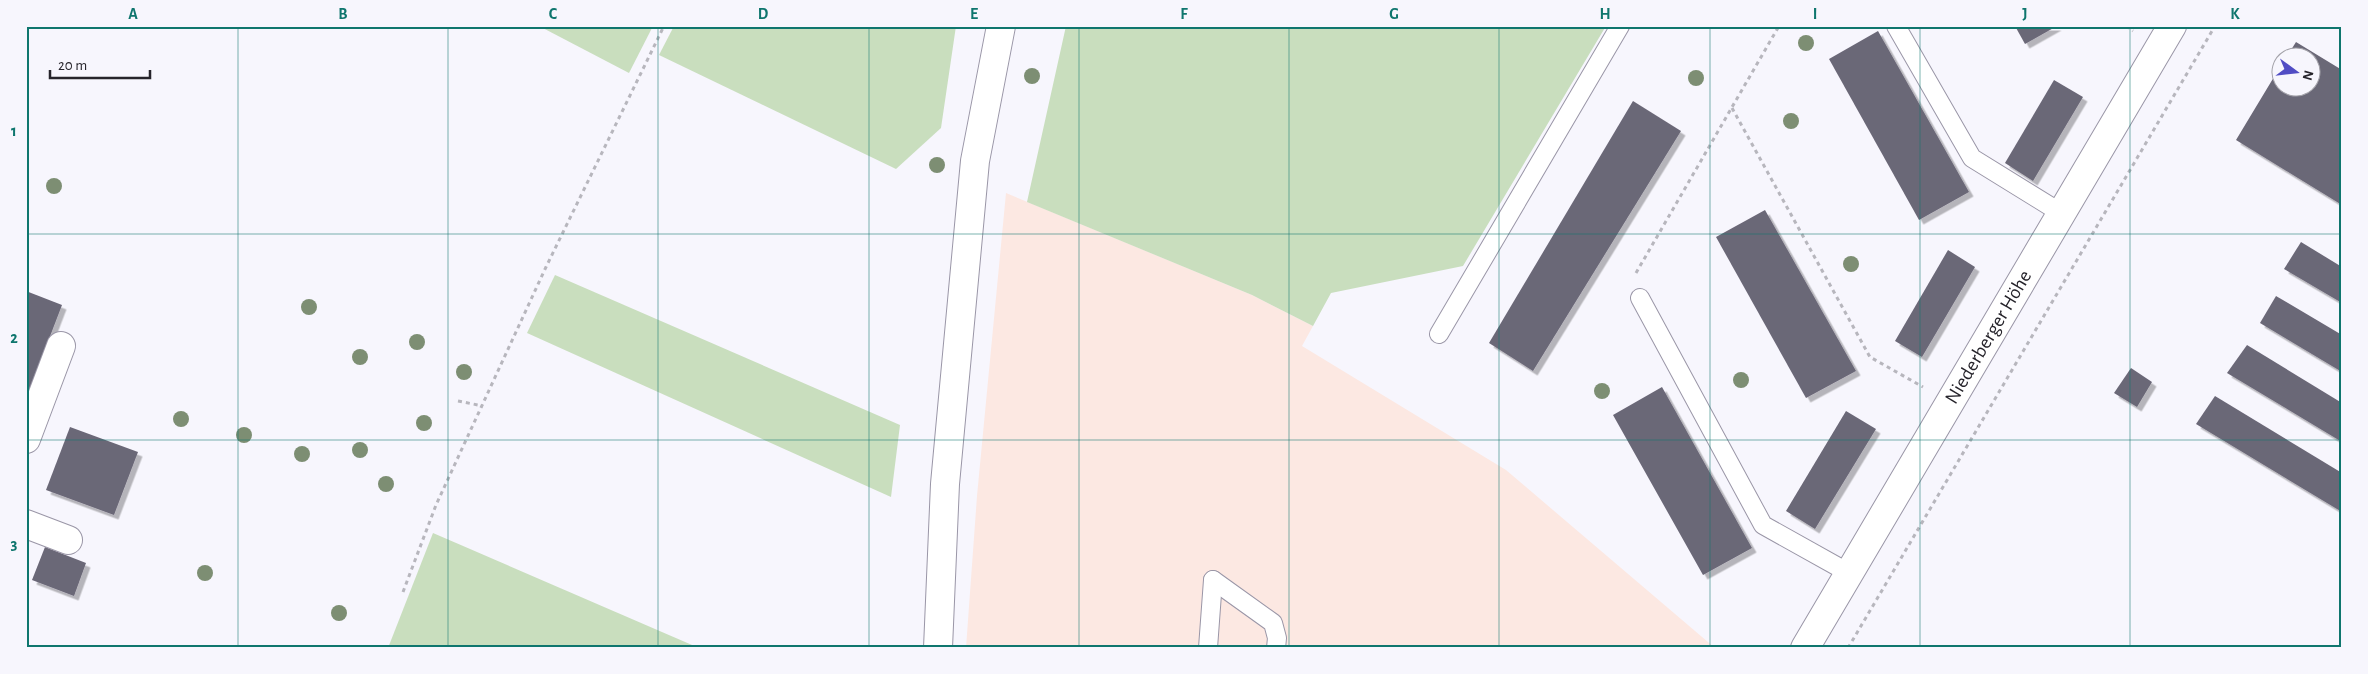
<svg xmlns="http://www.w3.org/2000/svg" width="2368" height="674" font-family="'Alegreya Sans',sans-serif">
  <defs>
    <filter id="shadow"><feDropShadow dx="4.5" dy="4.5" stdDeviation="0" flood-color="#0004"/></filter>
  </defs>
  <rect width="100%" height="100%" fill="#f7f6fd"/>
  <path fill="#fce8e2" d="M1006,193L1252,295L1313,326L1302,346L1506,470L1715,648H966L977,496Z"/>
  <g fill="#c9debe">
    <path d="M539,26H653L629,73Z"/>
    <path d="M674,26H956L941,128L896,169L659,55Z"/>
    <path d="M1066,26H1606L1463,266L1331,293L1313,326L1252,295L1027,202Z"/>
    <path d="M555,275L900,425L891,497L527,333Z"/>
    <path d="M433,533L699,648H388Z"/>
  </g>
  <g fill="#6b6777" filter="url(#shadow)">
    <path d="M2015,26H2057L2025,44Z"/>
    <path d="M1878,31L1969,192L1919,220L1829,59Z"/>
    <path d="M2296,42L2342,70V205L2236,140L2280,67V88H2310V58H2286Z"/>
    <path d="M2054,80L2083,97L2033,181L2005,163Z"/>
    <path d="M1633,101L1681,131L1533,371L1489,343Z"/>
    <path d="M1765,210L1856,371L1806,398L1716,237Z"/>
    <path d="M2301,242L2342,267V303L2284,269Z"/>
    <path d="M1948,250L1975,267L1922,357L1895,341Z"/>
    <path d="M26,291L62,305L26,399Z"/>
    <path d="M2276,296L2342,335V372L2260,323Z"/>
    <path d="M2247,345L2342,403V442L2227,373Z"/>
    <path d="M2131,368L2152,382L2137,407L2114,393Z"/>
    <path d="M1662,387L1752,548L1703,575L1613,415Z"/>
    <path d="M2215,396L2342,473V512L2196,424Z"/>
    <path d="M1846,411L1876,429L1815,529L1786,511Z"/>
    <path d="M70,427L138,452L114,515L46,490Z"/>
    <path d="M45,547L86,563L74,596L32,580Z"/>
  </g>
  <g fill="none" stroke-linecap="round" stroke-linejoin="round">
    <defs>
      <g id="lane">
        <path d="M1896,26L1972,158L2061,213"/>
        <path d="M1640,298L1763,525L1849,573"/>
        <path d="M1439,334L1620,26"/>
        <path d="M1213,580L1273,623L1277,638L1276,648"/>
        <path d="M1208,648L1213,580"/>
      </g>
      <g id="street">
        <path d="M26,439L61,346"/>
        <path d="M26,524L68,540"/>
      </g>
      <g id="secondary">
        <path d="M938,648L945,484L975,161L1001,26"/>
        <path id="s1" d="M1805,648L2172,26"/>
      </g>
    </defs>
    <use href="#lane" stroke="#9a96a7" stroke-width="20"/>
    <use href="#street" stroke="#9a96a7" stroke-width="30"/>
    <use href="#secondary" stroke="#9a96a7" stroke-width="30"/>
    <g stroke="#b7b6bd" stroke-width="3" stroke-dasharray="4 4" stroke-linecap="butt">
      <path d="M2126,26L2133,31"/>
      <path d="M1732,108L1870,357L1923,387"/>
      <path d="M1636,273L1779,26"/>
      <path d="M458,401L483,406"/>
      <path d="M403,592L436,505L546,267L664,26"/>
      <path d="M1848,648L2215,26"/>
    </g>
    <use href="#lane" stroke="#fff" stroke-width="18"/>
    <use href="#street" stroke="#fff" stroke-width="28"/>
    <use href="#secondary" stroke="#fff" stroke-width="28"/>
  </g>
  <g fill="#7d8e73">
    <circle cx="1806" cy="43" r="8"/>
    <circle cx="1032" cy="76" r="8"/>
    <circle cx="1696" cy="78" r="8"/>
    <circle cx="1791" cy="121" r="8"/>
    <circle cx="937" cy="165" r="8"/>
    <circle cx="54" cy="186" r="8"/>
    <circle cx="1851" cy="264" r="8"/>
    <circle cx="309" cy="307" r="8"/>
    <circle cx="417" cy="342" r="8"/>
    <circle cx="360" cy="357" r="8"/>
    <circle cx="464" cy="372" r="8"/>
    <circle cx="1741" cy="380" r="8"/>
    <circle cx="1602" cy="391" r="8"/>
    <circle cx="181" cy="419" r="8"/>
    <circle cx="424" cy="423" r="8"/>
    <circle cx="244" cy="435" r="8"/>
    <circle cx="360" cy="450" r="8"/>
    <circle cx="302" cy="454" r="8"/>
    <circle cx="386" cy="484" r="8"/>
    <circle cx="205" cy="573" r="8"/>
    <circle cx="339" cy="613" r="8"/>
  </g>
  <path fill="none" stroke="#0f766e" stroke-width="1" stroke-opacity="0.55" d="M238,26V648M448,26V648M658,26V648M869,26V648M1079,26V648M1289,26V648M1499,26V648M1710,26V648M1920,26V648M2130,26V648M26,234H2342M26,440H2342"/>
  <g text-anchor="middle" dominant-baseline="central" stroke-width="5" stroke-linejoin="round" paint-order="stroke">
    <g font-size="20" fill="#26242b" stroke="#f7f6fd">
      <text stroke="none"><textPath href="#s1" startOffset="361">Niederberger Höhe</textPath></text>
    </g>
  </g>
  <rect width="2368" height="674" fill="none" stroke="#f7f6fd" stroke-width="55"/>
  <g transform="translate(2296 72) rotate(105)"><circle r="24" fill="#f7f6fd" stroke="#a3a2a9"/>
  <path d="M0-4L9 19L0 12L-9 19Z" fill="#514dc4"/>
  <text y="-8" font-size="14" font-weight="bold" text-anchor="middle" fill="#26242b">N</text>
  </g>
  <path d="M50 70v8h100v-8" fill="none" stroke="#26242b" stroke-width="2.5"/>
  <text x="58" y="70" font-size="15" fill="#26242b" stroke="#f7f6fd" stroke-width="4" paint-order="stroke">20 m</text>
  <rect x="28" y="28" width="2312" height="618" fill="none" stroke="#0f766e" stroke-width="2"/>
  <g font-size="16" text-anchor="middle" font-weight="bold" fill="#0f766e">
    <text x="133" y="19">A</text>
    <text x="343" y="19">B</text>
    <text x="553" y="19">C</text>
    <text x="763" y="19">D</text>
    <text x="974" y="19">E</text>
    <text x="1184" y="19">F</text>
    <text x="1394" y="19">G</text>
    <text x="1605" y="19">H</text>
    <text x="1815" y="19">I</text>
    <text x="2025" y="19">J</text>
    <text x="2235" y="19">K</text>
    <text x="14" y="136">1</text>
    <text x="14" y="343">2</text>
    <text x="14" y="549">3</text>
  </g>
</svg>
